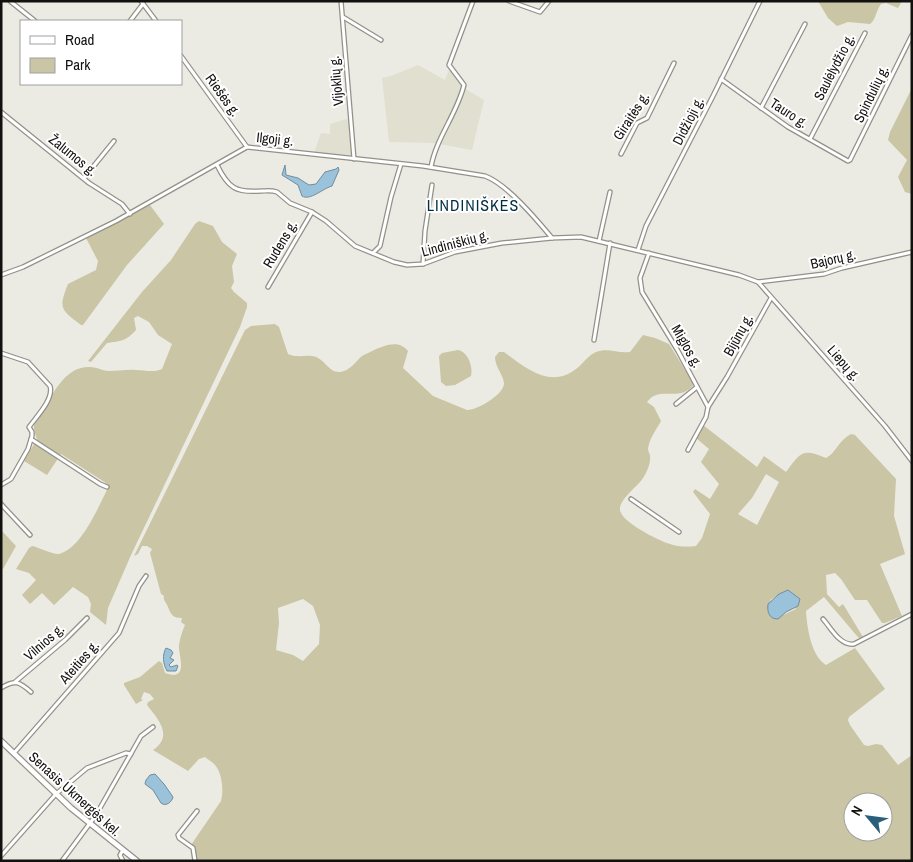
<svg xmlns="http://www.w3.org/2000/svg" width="913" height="862" font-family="'Archivo Narrow',sans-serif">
  <rect width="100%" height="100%" fill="#ecebe3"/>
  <g fill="#e1dfcf">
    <path d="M418,65L445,80L449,70L459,81L462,87L484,100L472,150L434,143L389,142L382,78L391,76Z"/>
    <path d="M350,118L352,155L314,153L321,133L330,134V124Z"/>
  </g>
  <g fill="#c9c5a5" fill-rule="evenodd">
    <path d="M818,1H902L898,8L886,3L881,4C876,10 876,20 870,24L848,22L837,26L828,18Z"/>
    <path d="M912,88V194L905,192L898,177L907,160L888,140L890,132Z"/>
    <path d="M150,205L164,224L127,265L83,325H81C61,310 58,309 68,284L96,270L98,261L86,238Z"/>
    <path d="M199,221L213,226L222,242L237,254L232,266L234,282L231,288L234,292L247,303V307L240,327L131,555L108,608L106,625L90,612L91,604L88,597L73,587L54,605L42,593L30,604L22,595L36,580L29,573L16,569L29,548L32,546C38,547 54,555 59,554C82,548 98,507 108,488L106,483L61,454L47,475L24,461L37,439C30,422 36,418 46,405C56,388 68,366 90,367C97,367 103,371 109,371C118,371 127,369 136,370C145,370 153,373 162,369L172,344L158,335L149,322L138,316L134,318L136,330C126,341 121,341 107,343L91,362L88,361L142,292L171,260L195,224Z"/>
    <path d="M275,324L279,327L288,354C298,359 309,353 318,358C326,362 330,373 340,372C350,371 355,362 362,356C365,354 369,353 372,351C384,346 398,339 408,351L403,368L433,396L467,410C476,411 505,394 504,383C503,374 495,367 495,357L499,352H504C526,368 550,389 576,369C583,364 588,355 596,352C608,347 618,354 630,352L643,335L655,338L669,344L694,384C679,404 660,384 647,402L654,407L661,421C656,430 649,439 648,449C648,451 650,454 650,456C651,462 647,473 643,478C638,486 621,498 620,508C617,520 659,541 670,544C678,547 688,547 696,546L702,538L710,514L693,492L695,489L710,499L719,484L701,462L709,449L696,438L703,425L757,467L764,456L786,472C801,452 802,448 826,458C836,453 838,441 851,434L855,435L896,479L894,516L905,554L880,564L902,616L885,623H882L867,600H855L841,579L835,573L826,575L827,594L839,607L843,604L863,637L859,638L857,636L824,597L806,611C807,627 811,656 826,665L855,648L885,689L849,717L848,720L850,725L864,745L868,746L876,744L882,745L898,765L912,755V861H196L194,848L191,845L221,801C224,791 222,773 215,765C213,762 208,760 205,757L199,759L188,771L153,750C174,736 158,719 147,705L148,702L154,699L150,694L144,692L141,699L143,700L136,704L124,685V683L140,677L159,661L162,663L165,673C190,682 178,655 179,645C180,638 182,632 185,625L181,622L182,618C173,618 171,615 168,607C166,602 163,601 164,596L161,594L150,553L152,549L147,546H142L138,554L134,556L245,330L251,326ZM766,474L779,482L757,525L738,514L752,498ZM785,591L796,609L783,615L770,600ZM303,599L313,606L320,625L319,644L303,661L293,655L276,650L279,623L278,608ZM853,802H883V832H853Z"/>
    <path d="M458,350C468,352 473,366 471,376L455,385L446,386L441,382L439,356L442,353Z"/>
    <path d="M2,531L16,546L3,569L1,568Z"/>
  </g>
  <g fill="#9ac2da" stroke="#718d9d">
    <path d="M285,165L286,175L298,178L309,185L316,184L325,172L336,169L338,167L339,170L332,186C322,189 310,201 302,196L298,185L282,175Z"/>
    <path d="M788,590L800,599L798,606L786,612L778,619C769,619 767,612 768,604L779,594Z"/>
    <path d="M166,648L171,650L173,653L170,658L174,660L169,665L171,667L177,665L178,666L176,671H167C163,664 162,655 166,648Z"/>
    <path d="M155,774L164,784L173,797C172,802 166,807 161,803L153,790L145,784L146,780L150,775Z"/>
  </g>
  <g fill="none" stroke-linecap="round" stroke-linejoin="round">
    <defs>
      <g id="street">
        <path d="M10,1L35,21"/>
        <path d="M141,1L156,21"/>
        <path d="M341,1L354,159"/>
        <path d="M509,1L540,12L549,1"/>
        <path d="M343,17L381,40"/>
        <path d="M130,21L143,4"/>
        <path d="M181,56L247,147"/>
        <path d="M721,79L788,127L848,161L850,160L912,35"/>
        <path d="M761,108L805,24"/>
        <path d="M1,112L89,183L122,204L130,214"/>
        <path d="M810,139L865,33"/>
        <path d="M621,154L637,123L647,118L674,63"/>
        <path d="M217,165C228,188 236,193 261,191C266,191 271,190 277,192L290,203L312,212L326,221L355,246L394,262L407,265L423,264L455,252L502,243L552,238L581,237L739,275L758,282L824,274L842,268L912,252"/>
        <path d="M431,167C436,138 457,114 464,85L449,65L473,1"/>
        <path d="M84,178L114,141"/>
        <path d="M599,241L610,192"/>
        <path d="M638,250L646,226L713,96L760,1"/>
        <path d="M373,253L380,246L391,197L401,164"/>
        <path d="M649,253L640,278L642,292L678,351L708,407L706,417L688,450"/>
        <path d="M423,264L425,231L432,185"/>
        <path d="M1,275L23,267L116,221L247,147L423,166L485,176C507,184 537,220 552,238"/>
        <path d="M758,282L885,426L912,461"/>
        <path d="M268,287L312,212"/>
        <path d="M594,340L610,243"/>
        <path d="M1,353L28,362L50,386C54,399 37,416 29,427L32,432V436L28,449L11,479L1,485"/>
        <path d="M676,404L697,387"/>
        <path d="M708,407L727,377L771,298"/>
        <path d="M31,439L100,484L107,487"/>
        <path d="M631,499L679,532"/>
        <path d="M1,504L30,535"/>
        <path d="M823,619C831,628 840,646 854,644L912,614"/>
        <path d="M15,682L65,640L87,618"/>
        <path d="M1,688C15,679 20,682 31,692"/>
        <path d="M14,753L119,633L139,586L146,576"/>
        <path d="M123,850L120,855L123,861"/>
        <path d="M1,856L56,794L87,768L126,753L131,754"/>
        <path d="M62,861L96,815L141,736L153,727"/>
        <path d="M195,861L193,848L179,838L178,835L197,811"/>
      </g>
      <path id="secondary" d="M1,741L71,808L137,861"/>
    </defs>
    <use href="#street" stroke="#929189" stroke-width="5.5"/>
    <use href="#secondary" stroke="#929189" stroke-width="7"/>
    <use href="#street" stroke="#fff" stroke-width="3"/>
    <use href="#secondary" stroke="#fff" stroke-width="4.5"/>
  </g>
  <g text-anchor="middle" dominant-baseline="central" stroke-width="4" stroke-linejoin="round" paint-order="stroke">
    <g font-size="14" fill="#12110f" stroke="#fff">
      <text transform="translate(834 67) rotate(-63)">Saulėlydžio g.</text>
      <text transform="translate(336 81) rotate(-95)">Vijoklių g.</text>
      <text transform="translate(871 94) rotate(-64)">Spindulių g.</text>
      <text transform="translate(223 95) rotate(54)">Riešės g.</text>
      <text transform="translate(789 113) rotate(33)">Tauro g.</text>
      <text transform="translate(631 116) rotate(-57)">Giraitės g.</text>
      <text transform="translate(688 121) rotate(-63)">Didžioji g.</text>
      <text transform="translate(275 139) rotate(6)">Ilgoji g.</text>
      <text transform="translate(73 155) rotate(39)">Žalumos g.</text>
      <text transform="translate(455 243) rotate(-15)">Lindiniškių g.</text>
      <text transform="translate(280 244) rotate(-59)">Rudens g.</text>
      <text transform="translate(833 259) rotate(-13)">Bajorų g.</text>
      <text transform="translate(738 335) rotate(-61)">Bijūnų g.</text>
      <text transform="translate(687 346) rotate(60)">Miglos g.</text>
      <text transform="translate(844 363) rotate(49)">Liepų g.</text>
      <text transform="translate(44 642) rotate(-41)">Vilnios g.</text>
      <text transform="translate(79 662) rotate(-49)">Ateities g.</text>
      <text transform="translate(75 794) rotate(42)">Senasis Ukmergės kel.</text>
    </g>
    <g font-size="16" letter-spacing="1" fill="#002f44" stroke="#fff">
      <text x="473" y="205">LINDINIŠKĖS</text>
    </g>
  </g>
  <rect width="913" height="862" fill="none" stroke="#12110f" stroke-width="5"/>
  <rect x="20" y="20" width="162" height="65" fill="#ffffff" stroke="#a0a09f"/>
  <rect x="30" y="36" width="25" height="8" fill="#ffffff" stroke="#a0a09f"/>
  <text x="65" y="45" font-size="15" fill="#12110f">Road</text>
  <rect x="30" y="58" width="25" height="15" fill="#c9c5a5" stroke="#a0a09f"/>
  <text x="65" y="70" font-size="15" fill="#12110f">Park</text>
  <g transform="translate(868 817) rotate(299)"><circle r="24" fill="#ffffff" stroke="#a0a09f"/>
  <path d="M0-4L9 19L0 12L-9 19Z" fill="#2a5f7b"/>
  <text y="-8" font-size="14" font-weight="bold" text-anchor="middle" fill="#12110f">N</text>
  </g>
</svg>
